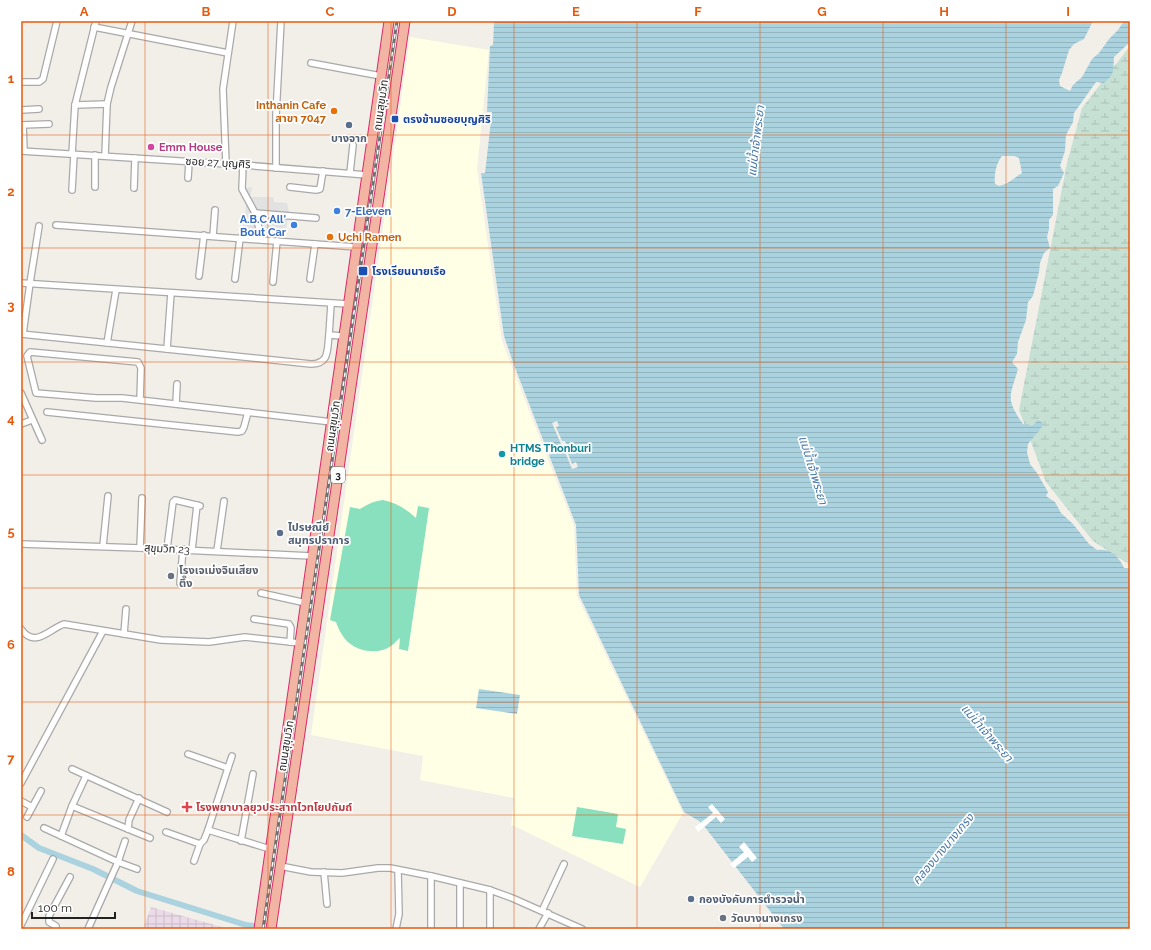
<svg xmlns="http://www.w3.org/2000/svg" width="1151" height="950" font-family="Raleway,'Noto Sans Thai',sans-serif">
  <defs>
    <pattern id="industrial-grid" width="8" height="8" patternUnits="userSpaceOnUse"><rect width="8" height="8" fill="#ebdbe8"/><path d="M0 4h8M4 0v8" fill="none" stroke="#c9bcc7"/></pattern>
    <pattern id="wetland-marsh" width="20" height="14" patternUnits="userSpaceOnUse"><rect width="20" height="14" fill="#c6e0d4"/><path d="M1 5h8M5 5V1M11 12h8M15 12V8" fill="none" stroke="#aac0b6"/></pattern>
    <pattern id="water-rules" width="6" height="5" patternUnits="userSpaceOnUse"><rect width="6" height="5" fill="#aad3df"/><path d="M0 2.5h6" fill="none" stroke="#92b5bf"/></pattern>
  </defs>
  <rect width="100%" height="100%" fill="#f2efe9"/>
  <path fill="url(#industrial-grid)" d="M151,907L229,929H143Z"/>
  <path fill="#ffffe5" d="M410,37L489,50L477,169L502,341L574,526L577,596L683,813L640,887L512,825L511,827L514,798L420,780L423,756L311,735Z"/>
  <path fill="url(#wetland-marsh)" d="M1130,46V565L1093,541L1046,482L1019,410L1067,163L1082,108Z"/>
  <g fill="#88e0be">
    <path d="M383,500C397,503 406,509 416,518L418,506L429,508L408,651L399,649L400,638C397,640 394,644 391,646C377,656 355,651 345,639C341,634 338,628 336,622L330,620L350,507L360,509C368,504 374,501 383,500Z"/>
    <path d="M577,807L618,814L616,827L626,829L623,844L572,836Z"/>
  </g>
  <path fill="#e2e2e2" d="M252,187L250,197H273L274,202L287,203L289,212L284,239L242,235L247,200L245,196L246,188Z"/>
  <g fill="url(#water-rules)" fill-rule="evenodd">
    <path d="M494,21H1093L1084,39L1074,44L1069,50L1062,73L1059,80L1060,86L1070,91L1073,85L1082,77L1092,59L1099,53L1109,39L1118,30L1124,21H1130V42L1114,57C1113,70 1115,74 1104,83L1096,82L1074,113L1073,122L1066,135L1065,151L1060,166L1064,173L1058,186L1053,189V215L1049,220V229L1047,237L1050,248L1044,253L1040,263L1039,272L1033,296L1028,302L1026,320L1018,342L1017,354L1012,362L1018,369C1010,397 1005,398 1023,424L1032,426L1038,420L1044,424L1028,444L1027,452L1030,464L1037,473L1048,492L1046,496L1055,502L1061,513L1073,524L1089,544L1097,550C1110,548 1119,556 1124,568H1130V929H784L704,826L699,821L684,812L579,595L576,525L549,455L555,452V454L558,452V451L564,449L572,469L578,467L576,462L572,464L566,449L568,448L565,441H562L556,427L559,426L557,421L552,423L561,444L556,446L555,445L552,446L553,448L547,450L514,365L504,336L481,173H485L492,112H487L490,46L493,45ZM1002,156H1014L1019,158L1022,173C1014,178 1008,184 999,186L995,184C994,174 996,164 1002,156Z"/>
    <path d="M479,689L520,695L517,714L476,708Z"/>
  </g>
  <g fill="#fff">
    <path d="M712,804L725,819L721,823L716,817L698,832L695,827L713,813L708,807Z"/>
    <path d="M744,842L757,858L752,862L748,857L734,868L730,864L744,852L739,847Z"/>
  </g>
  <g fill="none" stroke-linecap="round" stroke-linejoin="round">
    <path stroke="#aad3df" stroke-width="6" d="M21,835L39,848L93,869L137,891L246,925L253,926"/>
    <defs>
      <g id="minor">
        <path d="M94,27L228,53"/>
        <path d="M311,63L381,76"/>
        <path d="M21,82H39L43,79L57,21"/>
        <path d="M75,105L107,104"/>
        <path d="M21,110L39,109"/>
        <path d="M21,125L49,124"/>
        <path d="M23,125L24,151"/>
        <path d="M21,151L243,165L367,175"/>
        <path d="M72,154L75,105L96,21"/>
        <path d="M105,156L107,104L111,87L132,21"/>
        <path d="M226,164L223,89L233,21"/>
        <path d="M243,165L242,189L255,213L262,240"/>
        <path d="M276,168V115L281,21"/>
        <path d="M350,173L353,145"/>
        <path d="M188,178L189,162"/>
        <path d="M95,187V155"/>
        <path d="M290,187L316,190L320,189L323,171"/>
        <path d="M134,188L135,158"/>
        <path d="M72,190L74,155"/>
        <path d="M255,213L316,218"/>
        <path d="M56,225L356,247"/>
        <path d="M213,236L215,210"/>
        <path d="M199,276L204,235"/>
        <path d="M235,279L240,238"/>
        <path d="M310,279L315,244"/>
        <path d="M273,282L277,241"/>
        <path d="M21,283L348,304"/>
        <path d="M21,334L311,364C330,364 327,349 329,335L343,336"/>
        <path d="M23,334L30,283L39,226"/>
        <path d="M329,335L331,304"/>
        <path d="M107,343L116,290"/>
        <path d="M167,349L171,293"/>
        <path d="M21,393L42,440"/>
        <path d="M140,400L141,368L138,362L30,352L27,356L36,393L96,398H122L332,422"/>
        <path d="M176,404L177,384"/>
        <path d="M47,412L238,432L242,431L244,427L248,412"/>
        <path d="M21,424L32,420"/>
        <path d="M21,544L140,548L312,556"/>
        <path d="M103,546L108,496"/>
        <path d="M140,548L142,498"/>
        <path d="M167,549L173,502L175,500L200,506"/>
        <path d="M192,550L197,505"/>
        <path d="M217,551L224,501"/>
        <path d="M180,583L183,549"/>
        <path d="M261,593L306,603"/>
        <path d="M254,619L289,624L291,628L290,642"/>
        <path d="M21,629C35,649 49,629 64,624L161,640L209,642L245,637L300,643"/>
        <path d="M124,634L126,609"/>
        <path d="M188,754L228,768L208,830"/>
        <path d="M228,768L232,756"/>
        <path d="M72,769L167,812"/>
        <path d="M21,783L103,631"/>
        <path d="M21,801L32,807"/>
        <path d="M72,806L150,838"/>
        <path d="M27,817L41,791"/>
        <path d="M44,828L118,862L137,869"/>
        <path d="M128,829L129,820L139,798"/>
        <path d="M166,832L200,844L204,840L208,830L270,849"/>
        <path d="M61,836L72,806L86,776"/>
        <path d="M241,841L253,774"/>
        <path d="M194,861L200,844"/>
        <path d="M280,866L311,872L342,873L378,868H390L431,876L490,890L512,898L582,929"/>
        <path d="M324,872L327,904"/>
        <path d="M460,883V929"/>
        <path d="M490,890V929"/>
        <path d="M542,911L564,864"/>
        <path d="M21,925L53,859"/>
        <path d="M56,929V926L49,922V916L70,877"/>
        <path d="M88,929L118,862L125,841"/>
        <path d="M396,929L399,914L398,870"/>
        <path d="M431,929V876"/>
        <path d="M539,929L548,913"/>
      </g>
      <g id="trunk">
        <path d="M259,929L389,21"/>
        <path d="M271,929L405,21"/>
      </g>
    </defs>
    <use href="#minor" stroke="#a9a9a9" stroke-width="8"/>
    <use href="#trunk" stroke="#dc2a67" stroke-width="11"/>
    <use href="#minor" stroke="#fff" stroke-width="5.5"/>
    <use href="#trunk" stroke="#f2b4a3" stroke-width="9"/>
    <defs>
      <path id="rail" d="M263,929L397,21"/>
    </defs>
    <use href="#rail" stroke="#707070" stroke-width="3"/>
    <use href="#rail" stroke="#fff" stroke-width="1.5" stroke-dasharray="4.5" stroke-linecap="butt"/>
  </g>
  <path fill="none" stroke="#e8590c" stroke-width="1" stroke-opacity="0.55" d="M145,21V929M268,21V929M391,21V929M514,21V929M637,21V929M760,21V929M883,21V929M1006,21V929M21,135H1130M21,248H1130M21,362H1130M21,475H1130M21,588H1130M21,702H1130M21,815H1130"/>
  <g fill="#e8710a" stroke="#fff" stroke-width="1.5">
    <circle cx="334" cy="111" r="4"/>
    <circle cx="330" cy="237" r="4"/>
  </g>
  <g fill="#1a4fb4" stroke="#fff" stroke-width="1.5">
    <rect x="391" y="115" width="8" height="8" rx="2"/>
    <rect x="358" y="266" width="10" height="10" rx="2"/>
  </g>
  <g fill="#5c6f8a" stroke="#fff" stroke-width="1.5">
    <circle cx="349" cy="125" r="4"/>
    <circle cx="280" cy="533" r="4"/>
    <circle cx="691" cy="899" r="4"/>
  </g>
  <circle fill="#d1479c" stroke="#fff" stroke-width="1.5" cx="151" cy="147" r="4"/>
  <g fill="#3f7fe0" stroke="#fff" stroke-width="1.5">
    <circle cx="337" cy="211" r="4"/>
    <circle cx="294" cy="225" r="4"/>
  </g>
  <circle fill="#0f9aa8" stroke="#fff" stroke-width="1.5" cx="502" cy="454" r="4"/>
  <g fill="#6b7280" stroke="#fff" stroke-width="1.5">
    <circle cx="171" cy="576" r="4"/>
    <circle cx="723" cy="918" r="4"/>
  </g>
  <path fill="#e0444e" stroke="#fff" stroke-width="1.5" d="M185 801h4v4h4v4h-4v4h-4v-4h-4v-4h4z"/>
  <g text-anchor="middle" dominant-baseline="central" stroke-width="3.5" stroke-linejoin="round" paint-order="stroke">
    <rect fill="#fff" stroke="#646464" stroke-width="1" x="331" y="467" width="14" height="16" rx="3"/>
    <g font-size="10" font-weight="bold" fill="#222">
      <text x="338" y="475">3</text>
    </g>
    <g font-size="11" font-weight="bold" fill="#c56008" stroke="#fff" text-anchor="end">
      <text x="326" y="105">Inthanin Cafe<tspan x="326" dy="13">สาขา 7047</tspan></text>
      <text x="338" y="237" text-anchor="start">Uchi Ramen</text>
    </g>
    <g font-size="11" fill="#222" stroke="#fff">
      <text transform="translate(381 105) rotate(-82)">ถนนสุขุมวิท</text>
      <text transform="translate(218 163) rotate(3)">ซอย 27 บุญศิริ</text>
      <text transform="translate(333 426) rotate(-82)">ถนนสุขุมวิท</text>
      <text transform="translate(167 549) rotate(3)">สุขุมวิท 23</text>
      <text transform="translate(286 746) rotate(-81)">ถนนสุขุมวิท</text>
    </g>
    <g font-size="11" font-weight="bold" fill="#164399" stroke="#fff" text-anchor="start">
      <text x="403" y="119">ตรงข้ามซอยบุญศิริ</text>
      <text x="372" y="271">โรงเรียนนายเรือ</text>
    </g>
    <g font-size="11" font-weight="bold" fill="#4e5e75" stroke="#fff" text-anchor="start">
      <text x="349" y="138" text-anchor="middle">บางจาก</text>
      <text x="288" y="527">ไปรษณีย์<tspan x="288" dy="13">สมุทรปราการ</tspan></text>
      <text x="699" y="899">กองบังคับการตำรวจน้ำ</text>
    </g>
    <g font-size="11" font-weight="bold" fill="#b23c85" stroke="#fff" text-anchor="start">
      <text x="159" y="147">Emm House</text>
    </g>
    <g font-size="11" font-weight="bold" fill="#366cbe" stroke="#fff" text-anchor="start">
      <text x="345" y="211">7-Eleven</text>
      <text x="286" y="219" text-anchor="end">A.B.C All'<tspan x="286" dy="13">Bout Car</tspan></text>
    </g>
    <g font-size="11" font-weight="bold" fill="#0d838f" stroke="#fff" text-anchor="start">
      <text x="510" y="448">HTMS Thonburi<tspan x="510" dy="13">bridge</tspan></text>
    </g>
    <g font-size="11" font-weight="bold" fill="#5b616d" stroke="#fff" text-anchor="start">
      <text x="179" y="570">โรงเจเม่งจินเสียง<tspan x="179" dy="13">ตึ๊ง</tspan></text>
      <text x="731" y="918">วัดบางนางเกรง</text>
    </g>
    <g font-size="11" font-weight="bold" fill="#be3a42" stroke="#fff" text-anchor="start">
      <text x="196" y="807">โรงพยาบาลยุวประสาทไวทโยปถัมถ์</text>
    </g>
    <g font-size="12" font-style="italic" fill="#4a7aab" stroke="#fff">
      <text transform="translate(756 141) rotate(-83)">แม่น้ำเจ้าพระยา</text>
      <text transform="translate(813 470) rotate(73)">แม่น้ำเจ้าพระยา</text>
      <text transform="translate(987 733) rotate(49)">แม่น้ำเจ้าพระยา</text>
      <text transform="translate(943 849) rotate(-50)">คลองบางนางเกรง</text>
    </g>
  </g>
  <rect width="1151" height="950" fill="none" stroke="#ffffff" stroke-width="44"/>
  <path d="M32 912v6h83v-6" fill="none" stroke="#222222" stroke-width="2"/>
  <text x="38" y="912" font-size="12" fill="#222222" stroke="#ffffff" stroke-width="3" paint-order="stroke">100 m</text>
  <rect x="22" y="22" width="1107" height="906" fill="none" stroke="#e8590c" stroke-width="1.5"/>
  <g font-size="13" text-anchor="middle" font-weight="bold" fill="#e8590c">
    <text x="84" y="16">A</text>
    <text x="206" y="16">B</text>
    <text x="330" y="16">C</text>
    <text x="452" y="16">D</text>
    <text x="576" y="16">E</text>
    <text x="698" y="16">F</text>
    <text x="822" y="16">G</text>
    <text x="944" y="16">H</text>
    <text x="1068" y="16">I</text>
    <text x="11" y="83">1</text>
    <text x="11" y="196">2</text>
    <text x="11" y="310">3</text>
    <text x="11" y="423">4</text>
    <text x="11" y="536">5</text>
    <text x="11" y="649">6</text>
    <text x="11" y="763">7</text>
    <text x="11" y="876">8</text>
  </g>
</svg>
